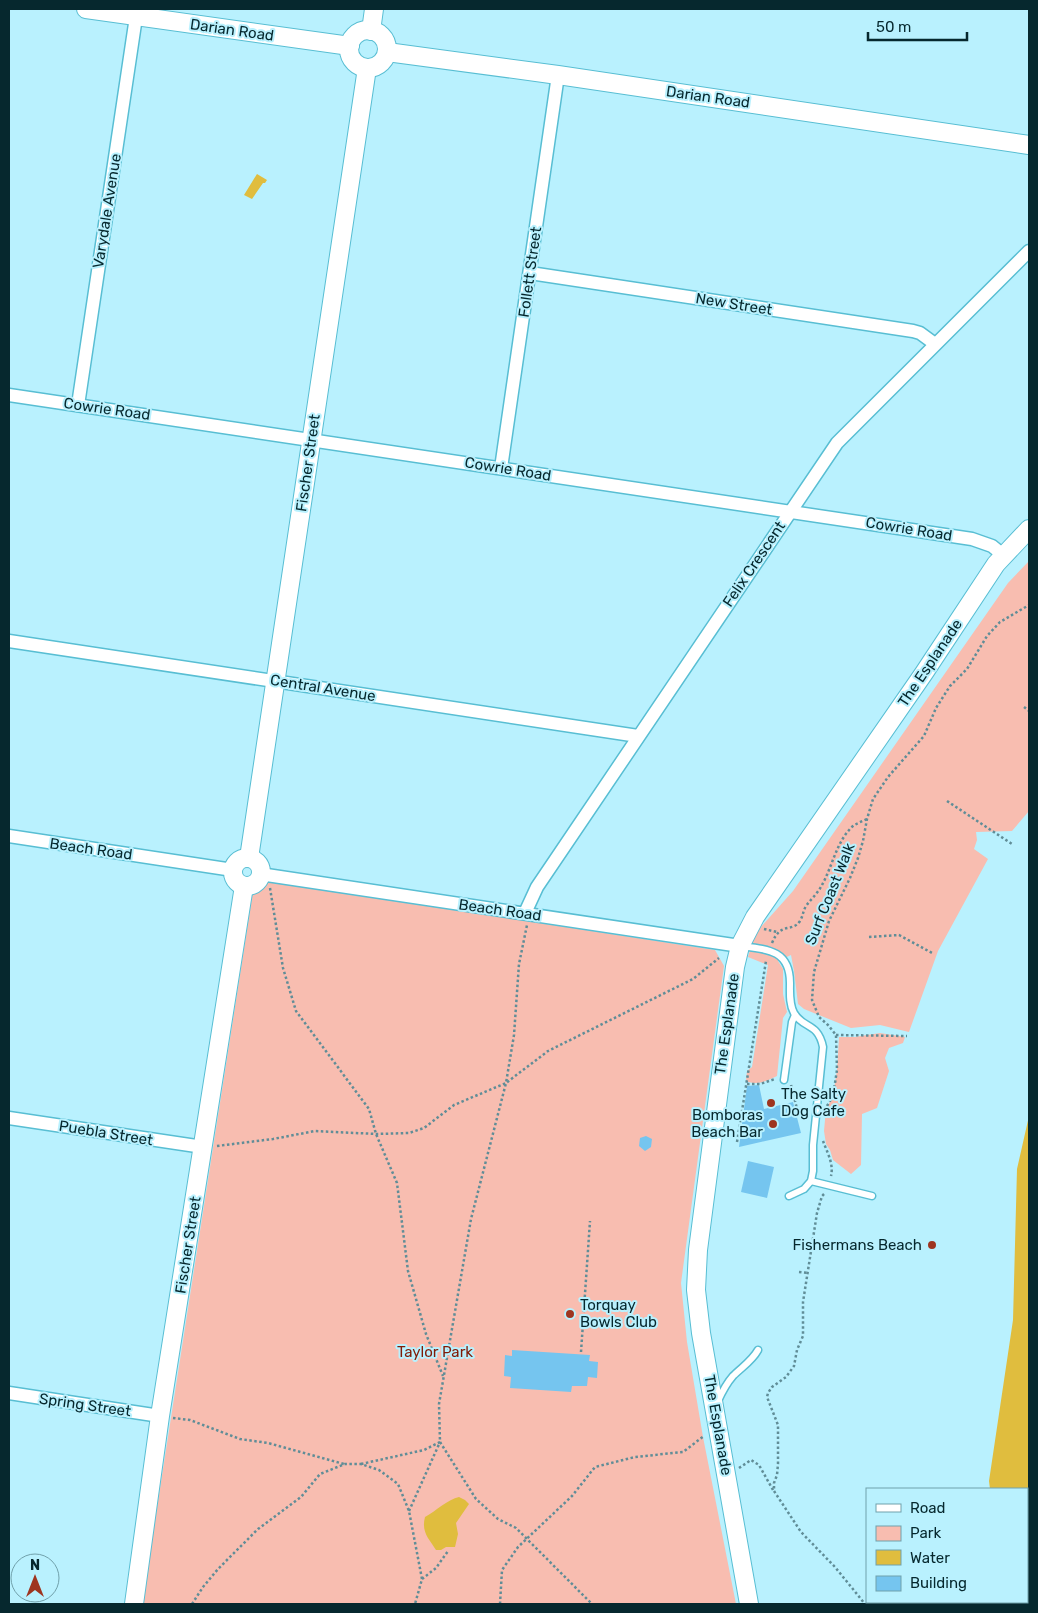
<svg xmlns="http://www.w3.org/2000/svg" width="1038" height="1613" font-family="Rubik,sans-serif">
  <rect width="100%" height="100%" fill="#b9f1fe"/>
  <g fill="#f8bdb0">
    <path d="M1029,561V811L1012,831L976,832L977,840L974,849L988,859L938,951L909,1032L880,1025L851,1028L804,1009L798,1004L794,971L791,955L778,961L783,969V994L787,1012L783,1018L777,1076C767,1081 757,1086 746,1081L747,1071L752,1067L768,965L748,957L755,935L759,929L793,891L1008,583Z"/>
    <path d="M268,881L715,950L724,966L681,1283L687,1342L703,1437L736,1604H142L253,891Z"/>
    <path d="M880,1033L905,1037L903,1043L889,1048L885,1058L889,1071L877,1108L862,1114L861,1165L851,1174L833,1160L830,1150L826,1144L824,1131L826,1109L833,1096L837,1070L839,1037H855Z"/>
  </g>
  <g fill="#e0bd3e">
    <path d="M257,174L267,180L265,183H263L252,199L244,195Z"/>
    <path d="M1029,1116V1604H1008V1602H1027V1489H990L989,1481L1013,1320L1017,1169Z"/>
    <path d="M459,1497L465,1500L469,1504L456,1523L458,1534L455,1547H446L441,1550H436C429,1539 421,1532 425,1517C436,1511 448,1499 459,1497Z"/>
  </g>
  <g fill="#75c5ef">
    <path d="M759,1085L764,1109L793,1102L801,1133L739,1147L747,1086Z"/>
    <path d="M646,1136L652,1139L651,1147L645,1151L639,1146L640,1138Z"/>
    <path d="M748,1161L774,1167L767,1198L741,1192Z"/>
    <path d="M512,1350L590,1355L589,1361L598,1362L597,1378L588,1377L587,1386H572L571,1392L510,1388L511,1377L504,1376L505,1355L512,1356Z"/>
  </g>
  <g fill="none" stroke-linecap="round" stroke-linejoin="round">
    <defs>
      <g id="lane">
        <path d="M741,946C767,949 790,950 790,983C790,993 789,1004 794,1013C803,1029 818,1022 823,1047L813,1145V1171L811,1181L804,1189L789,1196"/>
        <path d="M784,1080L792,1022L795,1015"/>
        <path d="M811,1181L872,1196"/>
        <path d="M718,1401C722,1392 726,1384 733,1376C742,1367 752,1361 758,1350"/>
      </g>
      <g id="street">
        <path d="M530,273L913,331L920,333L935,344"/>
        <path d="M9,395L972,539L992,546L1003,555"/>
        <path d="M78,405L136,17"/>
        <path d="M501,468L558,75"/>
        <path d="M9,641L638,736"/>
        <path d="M9,836L233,870"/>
        <path d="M260,874L740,946"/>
        <path d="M525,913L537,887L837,443L1029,251"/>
        <path d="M9,1118L203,1147"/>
        <path d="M9,1393L160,1416"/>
      </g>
      <g id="secondary">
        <path d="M86,9L350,46"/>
        <circle cx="368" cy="49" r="19"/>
        <path d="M371,31L374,9"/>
        <path d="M387,52L558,75L1029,145"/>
        <path d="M249,858L367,68"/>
        <circle cx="247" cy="872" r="14"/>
        <path d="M134,1604L160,1416L244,886"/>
        <path d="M749,1604L701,1333L696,1290L698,1250L735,967L740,946L755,917L924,673L996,564L1029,529"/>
      </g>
    </defs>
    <use href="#lane" stroke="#58bed3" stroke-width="9"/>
    <use href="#street" stroke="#58bed3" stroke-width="15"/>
    <use href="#secondary" stroke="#58bed3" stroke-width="20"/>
    <g stroke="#608d97" stroke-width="2.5" stroke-dasharray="2.5 2.5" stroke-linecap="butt">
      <path d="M1024,707L1029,711"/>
      <path d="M947,801L1012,844"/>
      <path d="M270,888L283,968L296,1011L369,1109L376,1134L397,1183L408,1271L426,1334L443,1376"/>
      <path d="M764,929L777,932"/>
      <path d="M869,937L899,935L934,954"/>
      <path d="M772,943C781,921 792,933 800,921C803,916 803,911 806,906C811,899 818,893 822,885C832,867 836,844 850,829C854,824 861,822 867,819"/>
      <path d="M836,1035L907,1036"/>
      <path d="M747,1084H760L775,1079"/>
      <path d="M791,1085L797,1109L807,1110"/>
      <path d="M827,1106L833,1096L837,1070L836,1035L828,1025L819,1017L812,1000L814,972L829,921L850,878L858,858L863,841L867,819L873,799L888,777L924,736L936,708L950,686L967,669L987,636L1000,622L1029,605"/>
      <path d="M823,1141C827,1152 834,1164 831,1176"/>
      <path d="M737,1142L766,961"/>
      <path d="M217,1146L273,1139L315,1131L376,1134L409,1133L424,1128L454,1105L506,1083L514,1035L519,964L527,925"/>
      <path d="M824,1194L822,1196L817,1213L803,1302V1336L797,1350L794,1366L786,1377L772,1387L768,1393L767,1397L778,1425V1464L777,1475L774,1483V1491L801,1532L835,1567L865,1604"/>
      <path d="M799,1272L808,1273"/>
      <path d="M581,1352L590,1221"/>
      <path d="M173,1418L190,1420L240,1439L268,1443L344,1464"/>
      <path d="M440,1442L476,1499L498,1519L516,1528L592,1604"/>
      <path d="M361,1464L424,1450L440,1442L439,1404L471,1219L506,1083L548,1051L693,979L719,958"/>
      <path d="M739,1468L751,1460L759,1465L773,1490"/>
      <path d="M409,1511L440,1442"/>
      <path d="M422,1579L436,1568L448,1551"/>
      <path d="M192,1604L203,1587L218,1569L258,1529L301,1497L320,1474L345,1464H361L379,1470L398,1484L409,1511L422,1579L415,1604"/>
      <path d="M500,1604L502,1570L518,1547L572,1496L595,1467L635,1457L683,1452L704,1436"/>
    </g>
    <use href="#lane" stroke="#fff" stroke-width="6"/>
    <use href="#street" stroke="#fff" stroke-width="12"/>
    <use href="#secondary" stroke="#fff" stroke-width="18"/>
  </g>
  <g fill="#9e3520" stroke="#b9f1fe" stroke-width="2">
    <circle cx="771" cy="1103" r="5"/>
    <circle cx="773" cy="1124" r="5"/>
    <circle cx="932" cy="1245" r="5"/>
    <circle cx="570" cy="1314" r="5"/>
  </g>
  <g text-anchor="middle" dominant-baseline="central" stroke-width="4" stroke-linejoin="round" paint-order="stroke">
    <g font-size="15" fill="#06282e" stroke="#b9f1fe">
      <text transform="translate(232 30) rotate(8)">Darian Road</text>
      <text transform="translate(708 97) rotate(8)">Darian Road</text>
      <text transform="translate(107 211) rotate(-81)">Varydale Avenue</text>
      <text transform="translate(530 272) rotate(-82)">Follett Street</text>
      <text transform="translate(734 304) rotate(9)">New Street</text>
      <text transform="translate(107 409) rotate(8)">Cowrie Road</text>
      <text transform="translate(308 463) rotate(-82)">Fischer Street</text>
      <text transform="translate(508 469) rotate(9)">Cowrie Road</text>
      <text transform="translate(909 529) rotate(9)">Cowrie Road</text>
      <text transform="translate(754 564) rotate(-56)">Felix Crescent</text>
      <text transform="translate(930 663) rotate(-56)">The Esplanade</text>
      <text transform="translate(323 688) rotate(9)">Central Avenue</text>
      <text transform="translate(91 849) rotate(8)">Beach Road</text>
      <text transform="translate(830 894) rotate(-68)">Surf Coast Walk</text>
      <text transform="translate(500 910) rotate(8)">Beach Road</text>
      <text transform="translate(727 1024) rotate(-82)">The Esplanade</text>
      <text transform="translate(106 1133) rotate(9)">Puebla Street</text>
      <text transform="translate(188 1245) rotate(-81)">Fischer Street</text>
      <text transform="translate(85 1405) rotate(8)">Spring Street</text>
      <text transform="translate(718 1425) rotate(80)">The Esplanade</text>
    </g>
    <g font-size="15" fill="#06282e" stroke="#b9f1fe" text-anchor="start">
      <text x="781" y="1094">The Salty<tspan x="781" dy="17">Dog Cafe</tspan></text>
      <text x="763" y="1115" text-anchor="end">Bomboras<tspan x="763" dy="17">Beach Bar</tspan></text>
      <text x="922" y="1245" text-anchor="end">Fishermans Beach</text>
      <text x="580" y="1305">Torquay<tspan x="580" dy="17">Bowls Club</tspan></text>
    </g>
    <g font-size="15" fill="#811b06" stroke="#b9f1fe">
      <text x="435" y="1352">Taylor Park</text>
    </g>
  </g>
  <rect width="1038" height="1613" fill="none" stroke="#06282e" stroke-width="20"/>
  <rect x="866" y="1488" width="162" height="115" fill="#b9f1fe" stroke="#71a1ab"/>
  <rect x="876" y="1504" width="25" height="8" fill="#ffffff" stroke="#71a1ab"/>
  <text x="910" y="1513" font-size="15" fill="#06282e">Road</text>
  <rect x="876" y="1526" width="25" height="15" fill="#f8bdb0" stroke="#71a1ab"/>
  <text x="910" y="1538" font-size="15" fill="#06282e">Park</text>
  <rect x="876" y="1550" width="25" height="15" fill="#e0bd3e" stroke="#71a1ab"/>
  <text x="910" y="1563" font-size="15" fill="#06282e">Water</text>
  <rect x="876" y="1576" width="25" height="15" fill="#75c5ef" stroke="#71a1ab"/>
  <text x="910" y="1588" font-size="15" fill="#06282e">Building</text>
  <g transform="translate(35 1578)"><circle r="24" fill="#b9f1fe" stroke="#71a1ab"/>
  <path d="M0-4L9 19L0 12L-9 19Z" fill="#9e3520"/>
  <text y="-8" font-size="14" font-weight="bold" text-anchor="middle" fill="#06282e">N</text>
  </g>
  <path d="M868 32v8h99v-8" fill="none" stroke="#06282e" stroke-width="2.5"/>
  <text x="876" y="32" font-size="15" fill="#06282e" stroke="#b9f1fe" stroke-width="4" paint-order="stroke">50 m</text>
</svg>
